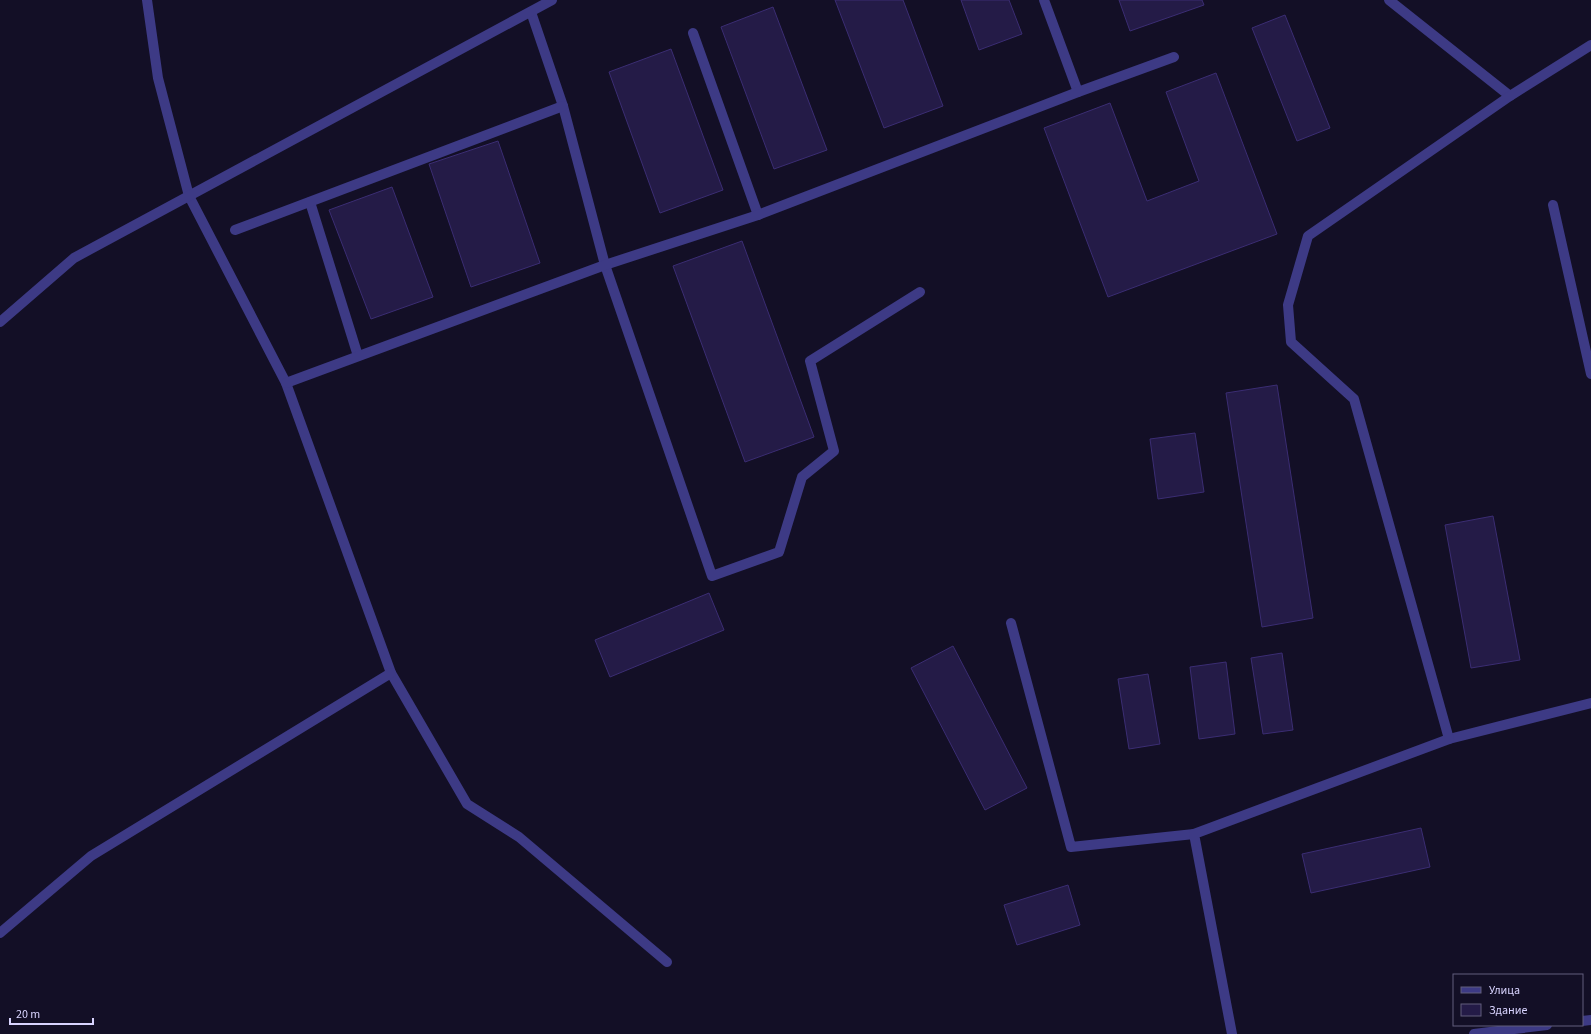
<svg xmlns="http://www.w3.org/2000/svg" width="1591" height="1034" font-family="'Source Sans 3',sans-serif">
  <rect width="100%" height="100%" fill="#130f26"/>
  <g fill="#241b47" stroke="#3b2d73">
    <path d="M835,0H903L943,106L884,128Z"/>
    <path d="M961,0H1009L1022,34L979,50Z"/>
    <path d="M1119,0H1202L1204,5L1130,31Z"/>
    <path d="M773,7L827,150L774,169L721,27Z"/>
    <path d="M1285,15L1330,128L1297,141L1252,28Z"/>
    <path d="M671,49L723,190L660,213L609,72Z"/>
    <path d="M1216,73L1277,234L1108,297L1044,128L1110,103L1147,201L1199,181L1166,92Z"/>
    <path d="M498,141L540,263L471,287L429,164Z"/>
    <path d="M392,187L433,297L371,319L329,210Z"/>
    <path d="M742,241L814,437L745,462L673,266Z"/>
    <path d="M1277,385L1313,618L1262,627L1226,393Z"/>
    <path d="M1195,433L1204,492L1158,499L1150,439Z"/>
    <path d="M1493,516L1520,660L1471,668L1445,525Z"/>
    <path d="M709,593L724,630L610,677L595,640Z"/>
    <path d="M953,646L1027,788L985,810L911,668Z"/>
    <path d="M1282,653L1293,730L1263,734L1251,658Z"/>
    <path d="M1226,662L1235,734L1199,739L1190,667Z"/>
    <path d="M1148,674L1160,744L1129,749L1118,679Z"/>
    <path d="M1421,828L1430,867L1311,893L1302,854Z"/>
    <path d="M1068,885L1080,925L1017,945L1004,905Z"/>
  </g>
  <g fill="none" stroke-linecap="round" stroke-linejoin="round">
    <g stroke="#3d3a85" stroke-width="10">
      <path d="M147,0L158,78L189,196L286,383L391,673L467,804L519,837L667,962"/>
      <path d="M1044,0L1078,92"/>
      <path d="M1389,0L1510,96"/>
      <path d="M531,12L563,106L605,265L712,576L779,552L802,477L834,451L810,361L920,292"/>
      <path d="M693,33L758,215"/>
      <path d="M310,202L358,356"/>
      <path d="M1553,205L1591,374"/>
      <path d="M235,230L563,106"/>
      <path d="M0,322L74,258L552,0"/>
      <path d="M286,383L605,265L758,215L1078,92L1174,57"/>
      <path d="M1011,623L1071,847L1194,834"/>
      <path d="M1449,739L1591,703"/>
      <path d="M0,933L91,856L391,673"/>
      <path d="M1582,1021L1591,1020"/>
      <path d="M1232,1034L1194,834L1449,739L1354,399L1291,342L1288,305L1308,236L1510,96L1591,45"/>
      <path d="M1474,1034L1547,1025"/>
    </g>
  </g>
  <rect x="1453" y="974" width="130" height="52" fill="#130f26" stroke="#625e7d"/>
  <rect x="1461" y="987" width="20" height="6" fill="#3d3a85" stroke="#625e7d"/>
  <text x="1489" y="994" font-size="12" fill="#d9d4ff">Улица</text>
  <rect x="1461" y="1004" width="20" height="12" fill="#241b47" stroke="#625e7d"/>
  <text x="1489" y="1014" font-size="12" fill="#d9d4ff">Здание</text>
  <path d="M10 1018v6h83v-6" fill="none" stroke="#d9d4ff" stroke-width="2"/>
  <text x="16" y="1018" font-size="12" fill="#d9d4ff" stroke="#130f26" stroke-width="3" paint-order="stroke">20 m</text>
</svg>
